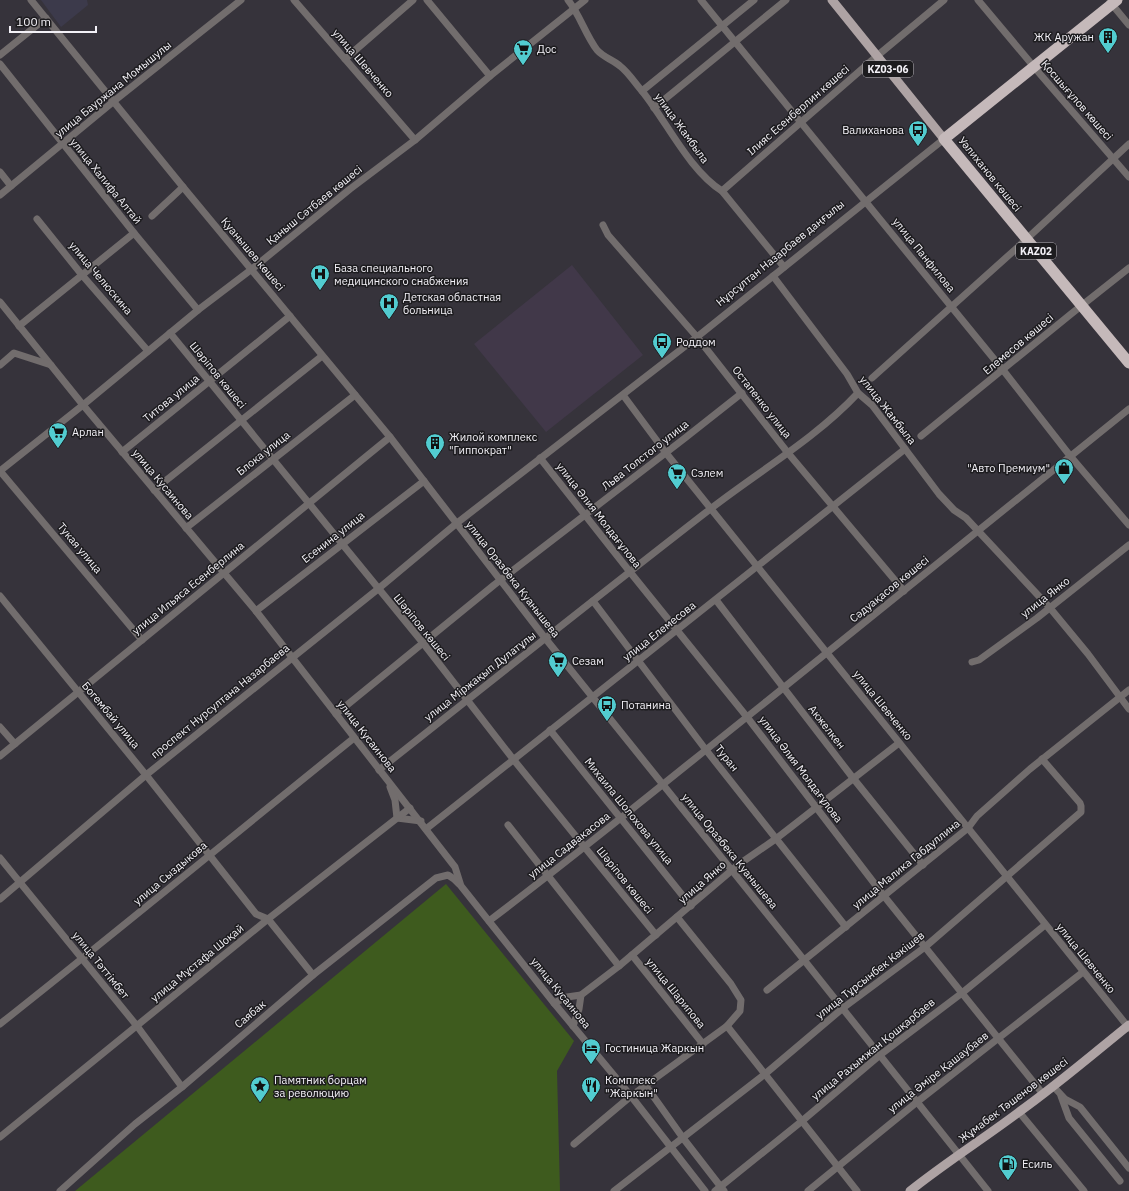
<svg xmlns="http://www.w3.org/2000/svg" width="1129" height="1191" font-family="'IBM Plex Sans',sans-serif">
  <rect width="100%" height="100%" fill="#36333b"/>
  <path fill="#3c3a4b" d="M41,0H87L88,5L61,27Z"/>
  <path fill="#413849" d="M572,265L643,355L546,432L474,344Z"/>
  <path fill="#3e5b1e" d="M446,884L574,1041L557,1071L560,1191H75Z"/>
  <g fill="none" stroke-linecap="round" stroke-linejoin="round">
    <g stroke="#726d6d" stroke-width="7">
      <path d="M31,0L183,187L390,437L545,638L804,960L988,1191"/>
      <path d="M294,0L415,140"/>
      <path d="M427,0L490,76"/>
      <path d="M568,0C580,15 585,34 597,50C603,57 613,60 620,66C628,72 635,83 642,91C667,122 689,170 722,191L784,267"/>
      <path d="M701,0L1003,370L1071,457L1129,525"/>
      <path d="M978,0L1040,74L1129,177"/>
      <path d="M1110,2L1129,25"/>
      <path d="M0,55L46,18"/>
      <path d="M345,59L413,0"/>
      <path d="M0,64L134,233L198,310"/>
      <path d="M642,91L754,0"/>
      <path d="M654,108L786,0"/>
      <path d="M0,172L11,186"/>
      <path d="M722,191L877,56L944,0"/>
      <path d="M0,195L114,101L241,0"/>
      <path d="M152,216L183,187"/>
      <path d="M37,219L82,275L148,351"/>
      <path d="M603,225L608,235L697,337L788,453L904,591"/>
      <path d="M773,276L847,374L858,393L872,405L939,494L954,510L966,518L1050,608L1088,654L1129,709"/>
      <path d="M0,302L83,405L256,611L455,867L461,886L554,1003L631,1096L705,1191"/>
      <path d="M19,326L134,233"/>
      <path d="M170,333L423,643L513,759L656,935"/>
      <path d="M0,365L14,353L51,365"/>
      <path d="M872,378L1018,247L1129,144"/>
      <path d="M623,395L666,453L1129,1028"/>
      <path d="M921,436L1071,314L1129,268"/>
      <path d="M122,452L290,316"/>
      <path d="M540,458L630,572L747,717L884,896L1043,1094"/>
      <path d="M0,471L83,405L198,310L252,269L350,189L415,140L490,76L585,0"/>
      <path d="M0,471L142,640"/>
      <path d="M154,490L322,356"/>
      <path d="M186,528L355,395"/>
      <path d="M0,596L146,775L256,914L268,919L313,975"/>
      <path d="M716,600L853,778L923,865"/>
      <path d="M593,601L706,750L846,927"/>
      <path d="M256,611L424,481"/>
      <path d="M972,662L979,660L1037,618L1129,545"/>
      <path d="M336,714L494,585L685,438L742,393"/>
      <path d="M0,727L15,744"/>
      <path d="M550,730L691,906"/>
      <path d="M0,756L390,437"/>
      <path d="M379,770C489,683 598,596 709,510C759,471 815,439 858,393"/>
      <path d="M390,787L395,800L397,818L421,821"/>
      <path d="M508,825L619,966"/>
      <path d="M426,829C585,702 746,577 905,449"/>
      <path d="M0,858L137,1026L182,1087"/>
      <path d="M0,899L146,775L378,589L457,523L697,337L944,139"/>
      <path d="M489,921C583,850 674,775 767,701C888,604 1009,507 1129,409"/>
      <path d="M632,955L703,1044"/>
      <path d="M767,990L968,828L977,816L1030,769L1129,690"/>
      <path d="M554,1003L567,997L581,995L619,966L738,865L777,838L899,743"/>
      <path d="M0,1024C119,930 236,833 354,738"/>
      <path d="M573,1026L579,1009L581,995"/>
      <path d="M727,1026L857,1191"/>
      <path d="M646,1086L683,1138L724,1191"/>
      <path d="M1053,1086L1065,1099L1080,1107L1129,1168"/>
      <path d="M1061,1096L1069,1118L1120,1181"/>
      <path d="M1019,1112L1084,1191"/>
      <path d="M0,1137L268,919L410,808"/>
      <path d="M574,1144L631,1096L727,1026L740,1011L741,1000L731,984L677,917"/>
      <path d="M60,1191L135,1124L182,1087L313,975L436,878L448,875L454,879L459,884"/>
      <path d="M614,1191L765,1074L843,1008L925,947L1081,812V806L1080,803L1042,759"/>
      <path d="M715,1191L802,1121L880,1055L962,993L1045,925"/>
      <path d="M808,1191L917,1102L1083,972"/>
    </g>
    <g stroke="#aea3a4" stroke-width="9">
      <path d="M832,0L944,139"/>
      <path d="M910,1191C945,1163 983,1139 1019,1112C1057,1085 1093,1054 1129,1025"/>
    </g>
    <path stroke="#c5b9ba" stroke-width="11" d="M1117,0L944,139L1129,363"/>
  </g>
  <defs>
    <symbol id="building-pin" viewBox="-11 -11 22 30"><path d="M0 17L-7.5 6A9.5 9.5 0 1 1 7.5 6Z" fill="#52ccd0" stroke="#1d1c1f"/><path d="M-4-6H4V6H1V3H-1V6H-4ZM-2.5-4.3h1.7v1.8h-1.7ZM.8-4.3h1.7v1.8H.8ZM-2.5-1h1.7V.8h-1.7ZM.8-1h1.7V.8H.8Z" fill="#111"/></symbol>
    <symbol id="supermarket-pin" viewBox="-11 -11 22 30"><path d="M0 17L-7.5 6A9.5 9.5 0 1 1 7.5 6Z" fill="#52ccd0" stroke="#1d1c1f"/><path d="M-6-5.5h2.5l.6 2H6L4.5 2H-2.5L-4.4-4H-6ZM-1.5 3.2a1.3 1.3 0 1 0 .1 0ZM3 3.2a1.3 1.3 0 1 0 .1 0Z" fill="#111"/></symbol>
    <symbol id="bus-pin" viewBox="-11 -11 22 30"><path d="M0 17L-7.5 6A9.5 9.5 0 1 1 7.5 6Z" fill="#52ccd0" stroke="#1d1c1f"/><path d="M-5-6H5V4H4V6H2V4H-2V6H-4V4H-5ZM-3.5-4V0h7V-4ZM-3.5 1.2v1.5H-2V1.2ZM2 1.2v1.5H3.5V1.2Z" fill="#111"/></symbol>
    <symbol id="hospital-pin" viewBox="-11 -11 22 30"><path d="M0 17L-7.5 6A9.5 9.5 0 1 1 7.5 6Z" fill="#52ccd0" stroke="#1d1c1f"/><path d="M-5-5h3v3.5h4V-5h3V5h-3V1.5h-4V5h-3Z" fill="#111"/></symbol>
    <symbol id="shop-pin" viewBox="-11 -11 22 30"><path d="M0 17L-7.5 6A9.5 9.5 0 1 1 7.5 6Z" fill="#52ccd0" stroke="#1d1c1f"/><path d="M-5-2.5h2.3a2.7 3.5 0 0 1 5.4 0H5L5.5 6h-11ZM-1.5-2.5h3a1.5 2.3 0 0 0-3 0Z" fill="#111"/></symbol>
    <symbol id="hotel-pin" viewBox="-11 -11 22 30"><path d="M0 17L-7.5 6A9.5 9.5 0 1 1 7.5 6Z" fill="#52ccd0" stroke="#1d1c1f"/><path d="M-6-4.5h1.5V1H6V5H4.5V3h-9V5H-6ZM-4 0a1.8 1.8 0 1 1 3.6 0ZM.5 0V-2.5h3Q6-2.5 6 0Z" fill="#111"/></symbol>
    <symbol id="sight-pin" viewBox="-11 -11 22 30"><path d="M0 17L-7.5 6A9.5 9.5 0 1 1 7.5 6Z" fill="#52ccd0" stroke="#1d1c1f"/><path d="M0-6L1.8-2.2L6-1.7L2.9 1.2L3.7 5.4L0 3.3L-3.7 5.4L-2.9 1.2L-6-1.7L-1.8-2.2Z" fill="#111"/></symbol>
    <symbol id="restaurant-pin" viewBox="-11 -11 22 30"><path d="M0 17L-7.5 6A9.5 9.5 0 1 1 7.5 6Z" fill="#52ccd0" stroke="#1d1c1f"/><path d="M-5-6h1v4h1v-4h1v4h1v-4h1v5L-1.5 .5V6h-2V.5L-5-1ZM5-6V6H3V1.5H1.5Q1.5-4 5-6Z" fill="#111"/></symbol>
    <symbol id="fuel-pin" viewBox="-11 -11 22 30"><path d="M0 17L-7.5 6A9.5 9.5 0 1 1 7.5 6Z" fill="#52ccd0" stroke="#1d1c1f"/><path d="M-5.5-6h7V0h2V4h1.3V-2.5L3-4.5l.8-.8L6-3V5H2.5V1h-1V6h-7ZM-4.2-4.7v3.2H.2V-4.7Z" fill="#111"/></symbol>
  </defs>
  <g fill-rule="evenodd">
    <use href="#building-pin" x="1097" y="26" width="22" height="30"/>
    <use href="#supermarket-pin" x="512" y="38" width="22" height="30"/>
    <use href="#bus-pin" x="907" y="119" width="22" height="30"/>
    <use href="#hospital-pin" x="309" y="263" width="22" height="30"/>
    <use href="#hospital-pin" x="378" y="292" width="22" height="30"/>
    <use href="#bus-pin" x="651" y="331" width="22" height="30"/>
    <use href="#supermarket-pin" x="47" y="421" width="22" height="30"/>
    <use href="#building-pin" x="424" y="432" width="22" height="30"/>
    <use href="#shop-pin" x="1053" y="457" width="22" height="30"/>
    <use href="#supermarket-pin" x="666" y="462" width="22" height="30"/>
    <use href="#supermarket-pin" x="547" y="650" width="22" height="30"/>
    <use href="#bus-pin" x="596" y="694" width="22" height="30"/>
    <use href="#hotel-pin" x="580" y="1037" width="22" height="30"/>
    <use href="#sight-pin" x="249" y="1075" width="22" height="30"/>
    <use href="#restaurant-pin" x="580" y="1075" width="22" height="30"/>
    <use href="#fuel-pin" x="997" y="1153" width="22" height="30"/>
  </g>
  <g text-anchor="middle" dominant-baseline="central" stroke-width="3" stroke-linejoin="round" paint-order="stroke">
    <g fill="#1d1c1f" stroke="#b3b1b6" stroke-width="1">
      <rect x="863" y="61" width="50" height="16" rx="3"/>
      <rect x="1016" y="243" width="40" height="16" rx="3"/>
    </g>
    <g font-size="10" font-weight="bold" fill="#f3f1f7">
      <text x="888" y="69">KZ03-06</text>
      <text x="1036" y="251">KАZ02</text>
    </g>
    <g font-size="11" fill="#f3f1f7" stroke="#1d1c1f" text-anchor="start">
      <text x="1094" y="37" text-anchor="end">ЖК Аружан</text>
      <text x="537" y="49">Дос</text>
      <text x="904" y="130" text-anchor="end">Валиханова</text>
      <text x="334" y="268">База специального<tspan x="334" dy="13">медицинского снабжения</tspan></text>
      <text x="403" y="297">Детская областная<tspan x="403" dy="13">больница</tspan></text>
      <text x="676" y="342">Роддом</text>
      <text x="72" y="432">Арлан</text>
      <text x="449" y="437">Жилой комплекс<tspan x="449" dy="13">"Гиппократ"</tspan></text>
      <text x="1050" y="468" text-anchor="end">"Авто Премиум"</text>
      <text x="691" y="473">Сэлем</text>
      <text x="572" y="661">Сезам</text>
      <text x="621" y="705">Потанина</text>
      <text x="605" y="1048">Гостиница Жаркын</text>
      <text x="274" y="1080">Памятник борцам<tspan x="274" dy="13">за революцию</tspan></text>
      <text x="605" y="1080">Комплекс<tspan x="605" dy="13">"Жаркын"</tspan></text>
      <text x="1022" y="1164">Есиль</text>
    </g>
    <g font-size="11" fill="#f3f1f7" stroke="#1d1c1f">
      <text transform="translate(363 63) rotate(49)">улица Шевченко</text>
      <text transform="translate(113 89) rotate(-39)">улица Бауржана Момышулы</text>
      <text transform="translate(1077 100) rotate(49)">Қосшығұлов көшесі</text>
      <text transform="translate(798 110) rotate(-41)">Ілияс Есенберлин көшесі</text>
      <text transform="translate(682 128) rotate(54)">улица Жамбыла</text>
      <text transform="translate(990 174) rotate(51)">Уәлиханов көшесі</text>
      <text transform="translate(106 181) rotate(51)">улица Халифа Алтай</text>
      <text transform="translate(314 205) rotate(-39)">Қаныш Сәтбаев көшесі</text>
      <text transform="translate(780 253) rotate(-39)">Нұрсұлтан Назарбаев даңғылы</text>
      <text transform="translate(253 254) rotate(50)">Қуанышев көшесі</text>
      <text transform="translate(924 255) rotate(51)">улица Панфилова</text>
      <text transform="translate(101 278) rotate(50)">улица Челюскина</text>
      <text transform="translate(1018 344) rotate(-40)">Елемесов көшесі</text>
      <text transform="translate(218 375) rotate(51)">Шәріпов көшесі</text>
      <text transform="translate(171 398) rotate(-39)">Титова улица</text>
      <text transform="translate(762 402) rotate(52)">Остапенко улица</text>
      <text transform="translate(888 410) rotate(52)">улица Жамбыла</text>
      <text transform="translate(263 453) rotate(-38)">Блока улица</text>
      <text transform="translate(645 455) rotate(-38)">Льва Толстого улица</text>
      <text transform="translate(163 484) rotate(50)">улица Кусаинова</text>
      <text transform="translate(599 515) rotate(52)">улица Әлия Молдағұлова</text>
      <text transform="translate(333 537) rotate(-38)">Есенина улица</text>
      <text transform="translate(80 548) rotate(50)">Тукая улица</text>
      <text transform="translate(513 579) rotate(52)">улица Оразбека Куанышева</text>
      <text transform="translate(188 588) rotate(-39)">улица Ильяса Есенберлина</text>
      <text transform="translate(889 589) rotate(-39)">Сәдуақасов көшесі</text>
      <text transform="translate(1045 597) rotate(-38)">улица Янко</text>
      <text transform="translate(422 627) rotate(51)">Шәріпов көшесі</text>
      <text transform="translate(659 631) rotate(-38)">улица Елемесова</text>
      <text transform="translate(480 676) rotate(-38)">улица Міржақып Дулатұлы</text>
      <text transform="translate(220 701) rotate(-39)">проспект Нурсултана Назарбаева</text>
      <text transform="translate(883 705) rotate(51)">улица Шевченко</text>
      <text transform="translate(111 715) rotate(50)">Богембай улица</text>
      <text transform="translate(827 727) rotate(52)">Акжелкен</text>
      <text transform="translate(367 736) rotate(52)">улица Кусаинова</text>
      <text transform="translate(727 758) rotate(51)">Туран</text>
      <text transform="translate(801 769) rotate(53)">улица Әлия Молдағұлова</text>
      <text transform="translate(629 811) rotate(51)">Михаила Шолохова улица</text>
      <text transform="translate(569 845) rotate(-38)">улица Садвакасова</text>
      <text transform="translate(730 851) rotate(51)">улица Оразбека Куанышева</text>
      <text transform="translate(906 864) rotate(-39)">улица Малика Габдуллина</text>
      <text transform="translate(170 873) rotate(-40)">улица Сыздыкова</text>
      <text transform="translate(625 880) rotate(51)">Шәріпов көшесі</text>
      <text transform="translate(702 882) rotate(-41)">улица Янко</text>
      <text transform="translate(1086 958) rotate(51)">улица Шевченко</text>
      <text transform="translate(197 963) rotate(-39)">улица Мұстафа Шоқай</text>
      <text transform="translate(101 965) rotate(51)">улица Тәттімбет</text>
      <text transform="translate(870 975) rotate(-38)">улица Тұрсынбек Кәкішев</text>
      <text transform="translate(561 993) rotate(51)">улица Кусаинова</text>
      <text transform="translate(676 993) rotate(51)">улица Шарипова</text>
      <text transform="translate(250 1014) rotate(-40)">Саябак</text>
      <text transform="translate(873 1049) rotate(-39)">улица Рахымжан Қошқарбаев</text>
      <text transform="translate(938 1072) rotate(-38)">улица Әміре Қашаубаев</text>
      <text transform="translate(1013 1100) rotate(-37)">Жұмабек Тәшенов көшесі</text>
    </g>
  </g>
  <path d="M10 26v6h86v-6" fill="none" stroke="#f3f1f7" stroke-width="2"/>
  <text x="16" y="26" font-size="12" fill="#f3f1f7" stroke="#1d1c1f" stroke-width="3" paint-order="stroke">100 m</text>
</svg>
